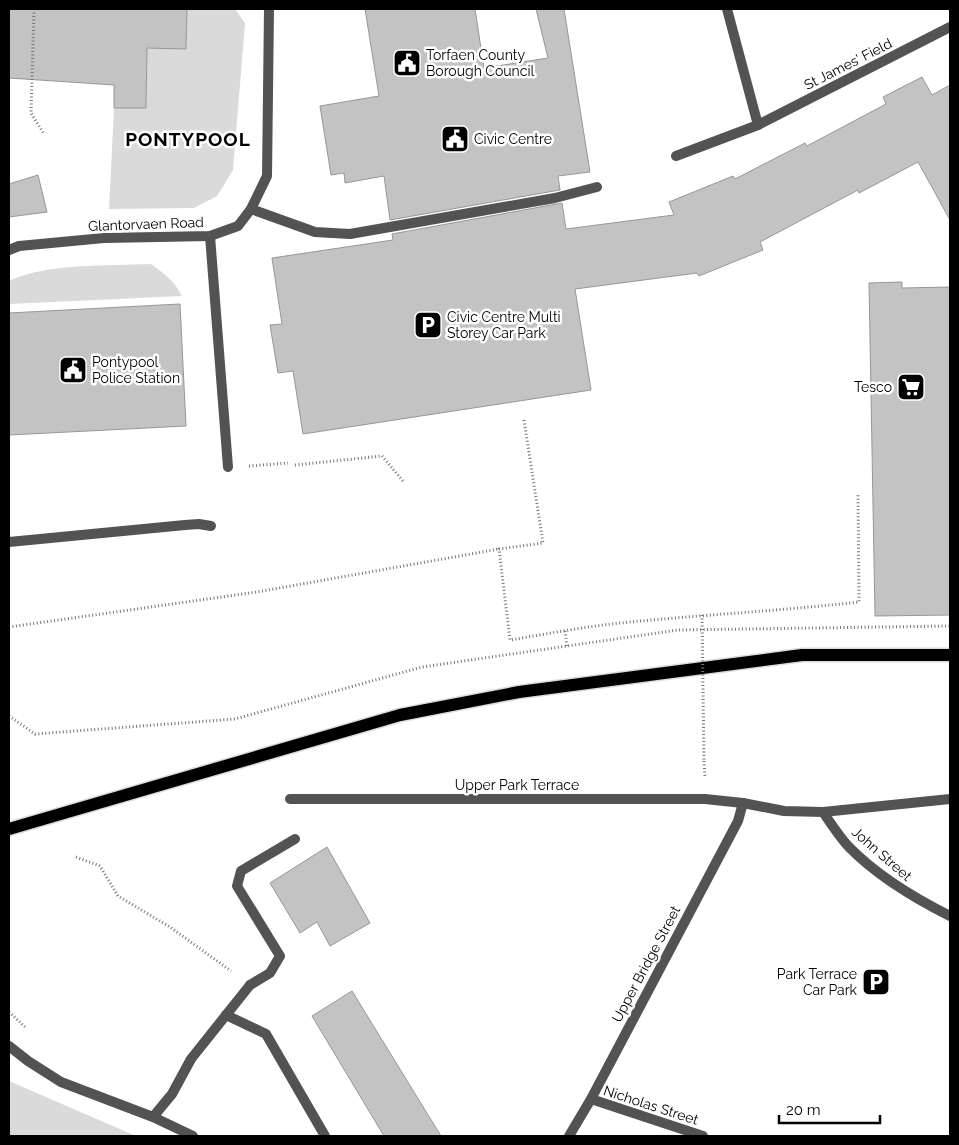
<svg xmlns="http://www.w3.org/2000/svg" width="959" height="1145" font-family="Raleway,sans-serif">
  <rect width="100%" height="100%" fill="#fff"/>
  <g fill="#dadada">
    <path d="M187,9H235L245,23L233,170L217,196L194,208L109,209L114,108H146L147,48H186Z"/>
    <path d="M151,264C164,273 175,282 182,296L9,304V281C46,263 109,266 151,264Z"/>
    <path d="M9,1081L136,1136H9Z"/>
  </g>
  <g fill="#c3c3c3" stroke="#979797">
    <path d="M9,9H187L186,49L147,48L146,108H114V85L9,78Z"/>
    <path d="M365,9H475L484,68L548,58L536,9H564L590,172L558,176L560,190L554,191L390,220L384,176L345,183L344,173L331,175L320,106L379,96Z"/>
    <path d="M922,77L932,95L950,85V220L918,162L859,193L858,190L760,242L763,250L699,276L697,273L575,289L591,390L303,434L293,371L278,373L270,325L282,324L272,258L393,240L392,234L562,203L566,229L674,215L669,202L733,176L735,179L805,143L807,146L886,104L883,97Z"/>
    <path d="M38,175L47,212L9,217V184Z"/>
    <path d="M902,282V288L950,287V615L875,616L869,283Z"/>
    <path d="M180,304L186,426L9,435V313Z"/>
    <path d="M327,847L370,923L330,946L317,922L300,933L270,883Z"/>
    <path d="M352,991L441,1136H384L312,1016Z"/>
  </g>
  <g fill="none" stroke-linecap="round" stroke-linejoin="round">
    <defs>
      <path id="primary" d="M9,829L400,715L519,692L802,655H950"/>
    </defs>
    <use href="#primary" stroke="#dbdbdb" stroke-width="15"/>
    <g stroke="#757575" stroke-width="3" stroke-dasharray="1 2.5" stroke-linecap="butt">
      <path d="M34,9L31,113L44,134"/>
      <path d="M524,420L543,543L499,549L510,640C546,634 583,627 620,623C699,615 779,611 859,602L858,495"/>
      <path d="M295,465L382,456L403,481"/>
      <path d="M249,466L288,463"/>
      <path d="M9,627L257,592L499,549"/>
      <path d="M565,631L567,647"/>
      <path d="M9,716L35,734L235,719L422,667L678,630L950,626"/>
      <path d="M704,761L705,776"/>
      <path d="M76,857L100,866L118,896L170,927L231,971"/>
      <path d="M9,1012L25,1027"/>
    </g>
    <g stroke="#535353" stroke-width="10">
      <path d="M251,209L315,232L350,234L555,198L597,187"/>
      <path d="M210,236L228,467"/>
      <path d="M9,542L185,525L199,524L211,526"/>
      <path d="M250,985L270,973L280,956L237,886L241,871L295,839"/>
      <path d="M226,1015L266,1034L325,1136"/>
    </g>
    <g stroke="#535353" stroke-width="10">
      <path d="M727,9L758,125"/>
      <path d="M676,156L758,125L950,27"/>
      <path d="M9,250L19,246L104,238L210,236L238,226L251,209L267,176L269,9"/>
      <path d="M290,799H705L743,803L784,811L823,812C831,824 839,836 848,846C877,876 914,898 950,916"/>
      <path d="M823,812L950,799"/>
      <path d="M9,1046L28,1061L61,1082L153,1117L193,1136"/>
      <path d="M591,1099L703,1136"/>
      <path d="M153,1117L172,1094L191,1059L250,985"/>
      <path d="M569,1136L591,1099L738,821L743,803"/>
    </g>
    <use href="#primary" stroke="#000" stroke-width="12"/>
    <path stroke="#757575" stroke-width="3" stroke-dasharray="1 2.5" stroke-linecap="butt" d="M702,615L704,761"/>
  </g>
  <defs>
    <symbol id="civic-square" viewBox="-11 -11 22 22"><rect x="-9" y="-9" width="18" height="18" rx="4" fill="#000" stroke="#fff"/><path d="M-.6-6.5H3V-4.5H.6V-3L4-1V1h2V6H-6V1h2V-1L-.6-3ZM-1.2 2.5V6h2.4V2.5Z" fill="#fff"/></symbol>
    <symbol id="parking-square" viewBox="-11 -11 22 22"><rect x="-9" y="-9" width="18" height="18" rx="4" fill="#000" stroke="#fff"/><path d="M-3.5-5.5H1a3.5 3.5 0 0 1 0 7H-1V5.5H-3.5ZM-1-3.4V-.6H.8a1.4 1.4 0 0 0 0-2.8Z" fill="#fff"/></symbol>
    <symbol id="supermarket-square" viewBox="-11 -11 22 22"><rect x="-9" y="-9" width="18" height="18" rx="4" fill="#000" stroke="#fff"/><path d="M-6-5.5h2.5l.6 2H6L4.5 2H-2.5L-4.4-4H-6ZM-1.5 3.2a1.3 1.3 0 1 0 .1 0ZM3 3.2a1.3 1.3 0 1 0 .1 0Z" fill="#fff"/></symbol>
  </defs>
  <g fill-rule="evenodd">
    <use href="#civic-square" x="391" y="47" width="32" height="32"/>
    <use href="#civic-square" x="439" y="123" width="32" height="32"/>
    <use href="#parking-square" x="412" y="309" width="32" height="32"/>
    <use href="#civic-square" x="57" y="354" width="32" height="32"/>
    <use href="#supermarket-square" x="895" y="371" width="32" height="32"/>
    <use href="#parking-square" x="860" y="966" width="32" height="32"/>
  </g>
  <g text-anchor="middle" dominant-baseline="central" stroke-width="5" stroke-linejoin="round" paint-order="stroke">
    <g font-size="14" fill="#000" stroke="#fff" text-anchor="start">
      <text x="426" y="55">Torfaen County<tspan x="426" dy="16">Borough Council</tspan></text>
      <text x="474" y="139">Civic Centre</text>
      <text x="447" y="317">Civic Centre Multi<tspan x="447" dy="16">Storey Car Park</tspan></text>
      <text x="92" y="362">Pontypool<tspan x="92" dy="16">Police Station</tspan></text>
      <text x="892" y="387" text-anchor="end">Tesco</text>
      <text x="857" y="974" text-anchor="end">Park Terrace<tspan x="857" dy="16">Car Park</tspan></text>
    </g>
    <g font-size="14" fill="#000" stroke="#fff">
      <text transform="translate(848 64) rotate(-27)">St James' Field</text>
      <text transform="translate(146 224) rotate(-2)">Glantorvaen Road</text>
      <text x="517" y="785">Upper Park Terrace</text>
      <text transform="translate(882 854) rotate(41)">John Street</text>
      <text transform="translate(646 964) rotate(-62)">Upper Bridge Street</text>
      <text transform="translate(651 1105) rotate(18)">Nicholas Street</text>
    </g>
    <g font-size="19" font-weight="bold" letter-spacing="1" fill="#000" stroke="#fff">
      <text x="188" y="139">PONTYPOOL</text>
    </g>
  </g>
  <rect width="959" height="1145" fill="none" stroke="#000000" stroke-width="20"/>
  <path d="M779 1115v8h101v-8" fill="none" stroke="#000000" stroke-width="2.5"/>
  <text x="786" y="1115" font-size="15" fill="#000000" stroke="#ffffff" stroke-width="4" paint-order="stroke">20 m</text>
</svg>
